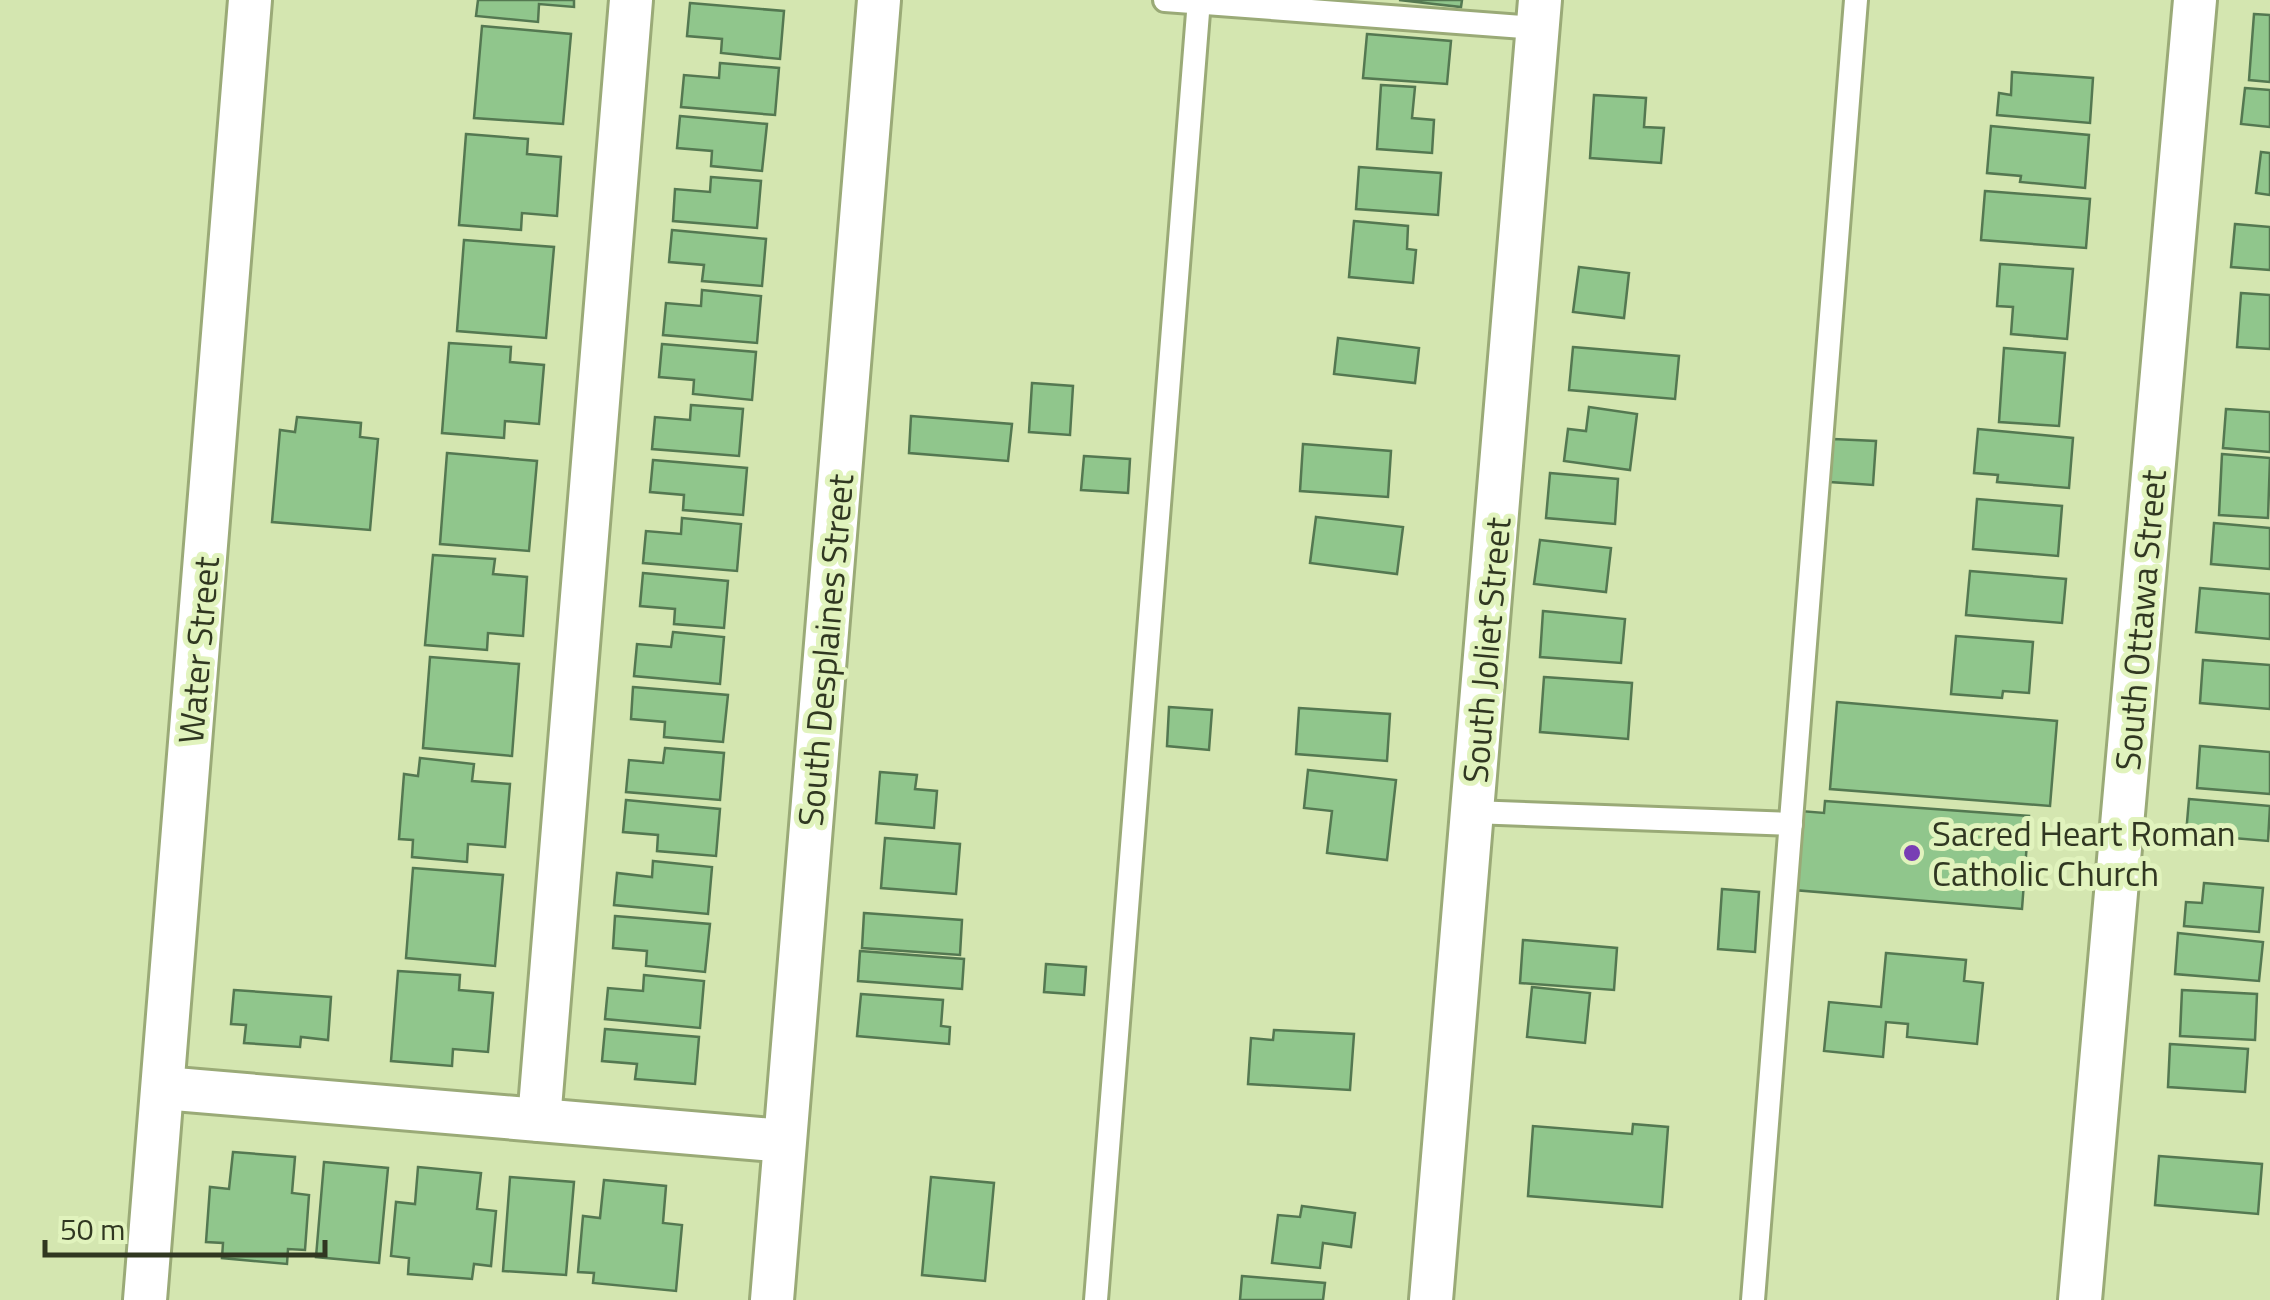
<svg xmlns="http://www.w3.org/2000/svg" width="2270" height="1300" font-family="'Titillium Web',sans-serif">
  <rect width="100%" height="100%" fill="#d4e6b0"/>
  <g fill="#90c68c" stroke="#547851" stroke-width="2.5">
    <path d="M478,0H574V7L539,4L538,22L476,16Z"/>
    <path d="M1399,0H1462L1461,7Z"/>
    <path d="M690,3L784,11L780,59L721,53L722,39L687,36Z"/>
    <path d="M2254,14L2270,15V82L2249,80Z"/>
    <path d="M482,26L571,34L563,124L474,118Z"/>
    <path d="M1367,34L1451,41L1447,84L1363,78Z"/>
    <path d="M720,63L779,68L775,115L681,107L684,75L719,78Z"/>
    <path d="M2012,72L2093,78L2090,123L1997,115L1999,93L2011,95Z"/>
    <path d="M1381,85L1415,87L1412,118L1434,120L1432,153L1377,149Z"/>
    <path d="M2245,88L2270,90V127L2241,124Z"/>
    <path d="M1594,95L1646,98L1644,127L1664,128L1661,163L1590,158Z"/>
    <path d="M680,116L767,124L762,171L711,166L712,151L677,148Z"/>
    <path d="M1991,126L2089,135L2085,188L2020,182L2021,176L1987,173Z"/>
    <path d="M466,134L528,139L527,154L561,157L557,216L522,213L521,230L459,225Z"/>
    <path d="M2261,152L2270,153V195L2256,193Z"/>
    <path d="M1359,167L1441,173L1438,215L1356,209Z"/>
    <path d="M711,177L761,181L757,228L673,221L675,189L710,192Z"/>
    <path d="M1985,191L2090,199L2086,248L1981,240Z"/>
    <path d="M1354,221L1408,226L1407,249L1416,250L1413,283L1349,277Z"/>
    <path d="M2235,224L2270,227V270L2231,267Z"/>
    <path d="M672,230L766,239L762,286L702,281L704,265L669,262Z"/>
    <path d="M464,240L554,247L546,338L457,331Z"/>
    <path d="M2000,264L2073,269L2067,339L2011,334L2013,307L1997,306Z"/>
    <path d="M1579,267L1629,273L1624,318L1573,312Z"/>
    <path d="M702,290L761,296L757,343L663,335L666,303L701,306Z"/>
    <path d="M2241,293L2270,295V349L2237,347Z"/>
    <path d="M1338,338L1419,348L1415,383L1334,374Z"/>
    <path d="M449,343L511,347L510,362L544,365L539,424L505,421L504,438L442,433Z"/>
    <path d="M662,344L756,352L752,400L693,394L694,380L659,377Z"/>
    <path d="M1573,347L1679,356L1675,399L1569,390Z"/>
    <path d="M2004,348L2065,353L2059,426L1999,422Z"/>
    <path d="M1032,383L1073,386L1070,435L1029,432Z"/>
    <path d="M691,405L743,409L739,456L652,449L655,417L690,420Z"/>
    <path d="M1589,407L1637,414L1630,470L1564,461L1568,429L1586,431Z"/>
    <path d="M2226,409L2270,412V452L2223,448Z"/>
    <path d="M911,416L1012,424L1008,461L909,453Z"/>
    <path d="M297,417L361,423L360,437L378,439L370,530L272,522L280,430L295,432Z"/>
    <path d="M1978,429L2073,438L2069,488L1997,482L1998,475L1974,473Z"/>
    <path d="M1833,439L1876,441L1873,485L1830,482Z"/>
    <path d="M1303,444L1391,451L1388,497L1300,491Z"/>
    <path d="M447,453L537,461L529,551L440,544Z"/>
    <path d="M2222,454L2270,458L2268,518L2219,515Z"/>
    <path d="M1084,456L1130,459L1128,493L1081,490Z"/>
    <path d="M653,460L747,468L743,515L683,510L684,495L650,492Z"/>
    <path d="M1550,473L1618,479L1615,524L1546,518Z"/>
    <path d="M1977,499L2062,506L2058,556L1973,549Z"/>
    <path d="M1316,517L1403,527L1397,574L1310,563Z"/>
    <path d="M682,518L741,524L737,571L643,563L646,531L681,534Z"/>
    <path d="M2214,523L2270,528V569L2211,564Z"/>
    <path d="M1540,540L1611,548L1606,592L1534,584Z"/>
    <path d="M433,555L495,559L493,574L527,577L523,636L488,633L487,650L425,645Z"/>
    <path d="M1970,571L2066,579L2062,623L1966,615Z"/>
    <path d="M643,573L728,581L724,628L674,624L675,609L640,606Z"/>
    <path d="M2200,588L2270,594V639L2196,632Z"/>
    <path d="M1543,611L1625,619L1621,663L1540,657Z"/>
    <path d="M673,632L724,637L720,684L634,676L637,644L671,647Z"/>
    <path d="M1956,636L2033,642L2029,693L2003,691L2002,698L1951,694Z"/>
    <path d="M430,657L519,664L512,756L423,748Z"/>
    <path d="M2203,660L2270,665V709L2200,703Z"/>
    <path d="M1544,677L1632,683L1628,739L1540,732Z"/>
    <path d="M633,687L728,695L723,742L664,737L665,722L631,719Z"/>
    <path d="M1837,702L2057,721L2050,806L1830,789Z"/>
    <path d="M1169,707L1212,710L1209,750L1167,746Z"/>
    <path d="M1299,708L1390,714L1387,761L1296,754Z"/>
    <path d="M2200,746L2270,752V794L2197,788Z"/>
    <path d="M665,748L724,753L720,800L626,792L629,760L663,763Z"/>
    <path d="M420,758L474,764L472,781L510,784L505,847L468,844L467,862L412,857L413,840L399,839L404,774L418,776Z"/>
    <path d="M1308,770L1396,780L1387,860L1327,853L1332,811L1304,808Z"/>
    <path d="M880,772L917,775L915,789L937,791L934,828L876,823Z"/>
    <path d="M2189,799L2270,806L2268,841L2186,834Z"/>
    <path d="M626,800L720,809L716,856L657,851L658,835L623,832Z"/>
    <path d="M1825,801L2029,816L2022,909L1794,890L1801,811L1824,813Z"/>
    <path d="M885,838L960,844L956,894L881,888Z"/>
    <path d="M653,861L712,867L708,914L614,905L617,873L652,877Z"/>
    <path d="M413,868L503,875L495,966L406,958Z"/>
    <path d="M2204,883L2263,888L2259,932L2184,926L2186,902L2202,903Z"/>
    <path d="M1722,889L1759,892L1755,952L1718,949Z"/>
    <path d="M864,913L962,920L960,955L862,948Z"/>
    <path d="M615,916L710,924L705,972L646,966L647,951L613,948Z"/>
    <path d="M2178,933L2263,942L2259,981L2175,974Z"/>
    <path d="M1523,940L1617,948L1614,990L1520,983Z"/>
    <path d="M860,951L964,959L962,989L858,981Z"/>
    <path d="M1886,953L1966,960L1964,981L1983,983L1977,1044L1907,1037L1908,1024L1886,1022L1883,1057L1824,1051L1829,1002L1881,1007Z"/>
    <path d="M1046,964L1086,967L1084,995L1044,992Z"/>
    <path d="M398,971L460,975L459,990L493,993L488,1052L453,1049L452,1066L391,1061Z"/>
    <path d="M644,975L704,981L700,1028L605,1019L608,988L643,991Z"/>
    <path d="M1532,987L1590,993L1585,1043L1527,1037Z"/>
    <path d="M234,990L331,997L328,1040L301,1037L300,1047L244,1043L246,1025L231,1024Z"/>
    <path d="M2182,990L2257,994L2255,1040L2180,1036Z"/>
    <path d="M861,994L943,1000L941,1026L950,1027L949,1044L857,1036Z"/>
    <path d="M605,1029L699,1037L695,1084L635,1079L637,1064L602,1061Z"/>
    <path d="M1274,1030L1354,1034L1350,1090L1248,1084L1251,1038L1273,1040Z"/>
    <path d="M2170,1044L2248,1049L2245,1092L2168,1087Z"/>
    <path d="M1633,1124L1668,1127L1662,1207L1528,1196L1533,1126L1632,1134Z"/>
    <path d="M233,1152L295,1157L292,1193L309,1195L305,1250L288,1249L287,1264L222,1258L223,1243L206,1242L210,1187L229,1189Z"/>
    <path d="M2159,1156L2262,1164L2258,1214L2155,1205Z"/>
    <path d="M324,1162L388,1168L379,1263L316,1257Z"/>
    <path d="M418,1167L481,1173L477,1209L496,1211L491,1266L474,1264L472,1279L408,1274L409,1258L391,1256L396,1202L415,1204Z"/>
    <path d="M510,1177L574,1182L566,1275L503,1271Z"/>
    <path d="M931,1177L994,1183L985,1281L922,1275Z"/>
    <path d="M604,1180L666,1186L663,1223L682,1225L676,1291L593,1283L594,1273L578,1272L583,1216L600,1218Z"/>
    <path d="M1302,1206L1355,1213L1351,1247L1323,1243L1320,1268L1272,1263L1278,1215L1300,1217Z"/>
    <path d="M1242,1276L1325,1283L1323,1300H1240Z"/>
  </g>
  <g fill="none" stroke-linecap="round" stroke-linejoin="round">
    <defs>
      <g id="lane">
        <path d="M1165,0L1537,28"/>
        <path d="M1472,812L1791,824"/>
        <path d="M1096,1300L1199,0"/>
        <path d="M1753,1300L1856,0"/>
      </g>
      <g id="street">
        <path d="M163,1088L539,1120L631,0"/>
        <path d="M539,1120L784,1141"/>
        <path d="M145,1300L250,0"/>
        <path d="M772,1300L879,0"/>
        <path d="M1431,1300L1540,0"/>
        <path d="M2080,1300L2195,0"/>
      </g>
    </defs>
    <use href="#lane" stroke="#9aaa77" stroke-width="28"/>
    <use href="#street" stroke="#9aaa77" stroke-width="48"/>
    <use href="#lane" stroke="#fff" stroke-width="22"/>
    <use href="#street" stroke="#fff" stroke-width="42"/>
  </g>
  <circle fill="#783eb4" stroke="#e1f3bd" stroke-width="4" cx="1912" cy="853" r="10"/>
  <g text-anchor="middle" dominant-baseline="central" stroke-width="10" stroke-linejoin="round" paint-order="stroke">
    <g font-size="35" fill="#303721" stroke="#e1f3bd">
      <text transform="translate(2140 620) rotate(-85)">South Ottawa Street</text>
      <text transform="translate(198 650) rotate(-85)">Water Street</text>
      <text transform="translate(825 650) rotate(-85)">South Desplaines Street</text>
      <text transform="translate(1486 650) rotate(-85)">South Joliet Street</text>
    </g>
    <g font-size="35" fill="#303721" stroke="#e1f3bd" text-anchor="start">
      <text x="1932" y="833">Sacred Heart Roman<tspan x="1932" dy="40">Catholic Church</tspan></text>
    </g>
  </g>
  <path d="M45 1240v15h280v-15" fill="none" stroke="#303721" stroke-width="5"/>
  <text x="60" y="1240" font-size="30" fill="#303721" stroke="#e1f3bd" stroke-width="8" paint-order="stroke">50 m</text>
</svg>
